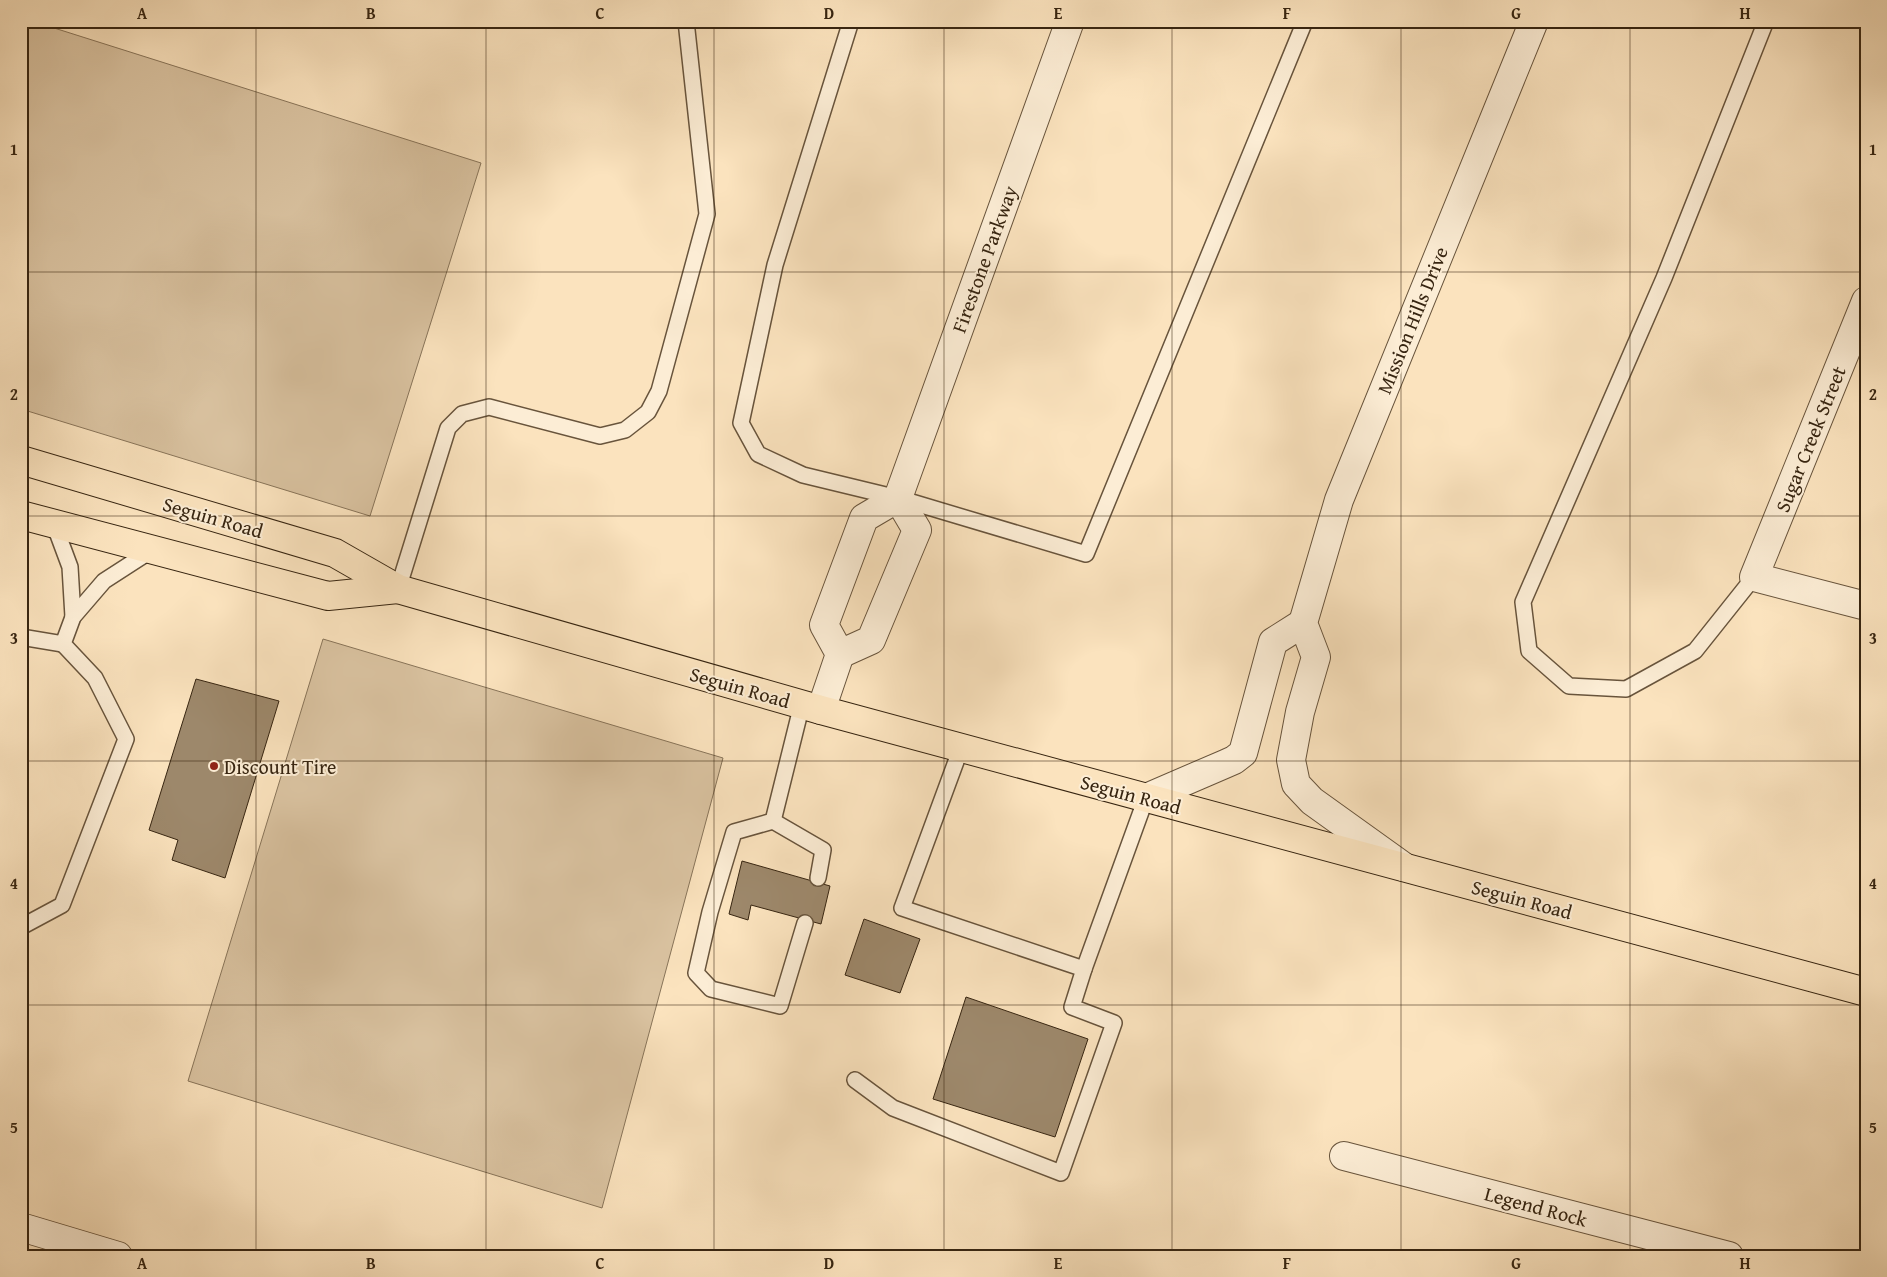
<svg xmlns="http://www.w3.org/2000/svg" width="1887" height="1277" font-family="'Gentium Book Plus',serif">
  <rect width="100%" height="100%" fill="#fbe3be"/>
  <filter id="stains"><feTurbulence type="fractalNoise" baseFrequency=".004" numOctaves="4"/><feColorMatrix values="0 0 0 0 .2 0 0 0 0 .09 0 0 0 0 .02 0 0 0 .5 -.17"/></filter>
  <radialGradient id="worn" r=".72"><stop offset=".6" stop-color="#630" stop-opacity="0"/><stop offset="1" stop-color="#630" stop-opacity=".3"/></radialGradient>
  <g fill="#dac3a1" stroke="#887459">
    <path d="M21,21H32L481,163L370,516L21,409Z"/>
    <path d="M323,639L723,758L602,1208L188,1081Z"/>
  </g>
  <g fill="#9d886b" stroke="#372511">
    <path d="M196,679L279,701L225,878L172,860L178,840L149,830Z"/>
    <path d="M742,861L830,886L821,924L751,905L748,920L729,914Z"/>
    <path d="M864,919L920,939L900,993L845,975Z"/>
    <path d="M966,997L1088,1039L1055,1137L933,1099Z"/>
  </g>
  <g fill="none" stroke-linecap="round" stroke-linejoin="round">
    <defs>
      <g id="lane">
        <path d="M851,21L775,265L741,423L758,454L803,475L898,498L1086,554L1305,21"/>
        <path d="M54,524L70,567L73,617"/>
        <path d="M1754,577L1695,651L1626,689L1569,686L1529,651L1523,602L1664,278L1766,21"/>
        <path d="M398,589L448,428L462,414L489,407L600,436L625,430L648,412L659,391L707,214L686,21"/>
        <path d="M21,637L63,644"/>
        <path d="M802,704L773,821L734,832L710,912L696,973L711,989L780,1006L805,923"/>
        <path d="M961,748L902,908L1084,969"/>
        <path d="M773,821L823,850L818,878"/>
        <path d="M21,927L62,905L126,739L95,678L63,644L73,617L104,581L152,550"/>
        <path d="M855,1080L893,1108L1061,1173L1114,1023L1072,1007L1084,969L1146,798"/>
      </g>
      <g id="street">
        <path d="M1866,301L1754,577L1866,606"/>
        <path d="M840,654L871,640L917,530L898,498"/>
        <path d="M821,710L840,654L824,625L864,518L898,498L1070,21"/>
        <path d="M1146,798L1225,764L1234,760L1243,753L1273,642L1303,623"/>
        <path d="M1404,867L1312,801L1296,784L1291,760L1300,712L1316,657L1303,623L1339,500L1534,21"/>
        <path d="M1344,1156L1729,1256"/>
        <path d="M21,1227L118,1256"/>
      </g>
      <g id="primary">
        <path d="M21,460L335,553L398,589L821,710L1866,992"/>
        <path d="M21,515L328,596L398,589"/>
      </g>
    </defs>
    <use href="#lane" stroke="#68543c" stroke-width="18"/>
    <use href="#street" stroke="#68543c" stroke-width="30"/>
    <use href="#primary" stroke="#372511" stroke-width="30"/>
    <use href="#lane" stroke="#fcedd5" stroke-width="15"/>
    <use href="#street" stroke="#fcedd5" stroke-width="28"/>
    <use href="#primary" stroke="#fbe3be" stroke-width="28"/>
  </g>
  <path fill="none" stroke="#372511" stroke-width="1" stroke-opacity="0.55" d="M256,21V1256M486,21V1256M714,21V1256M944,21V1256M1172,21V1256M1401,21V1256M1630,21V1256M21,272H1866M21,516H1866M21,761H1866M21,1005H1866"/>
  <circle fill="#8f2418" stroke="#fcedd5" stroke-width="2" cx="214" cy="766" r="5"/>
  <g text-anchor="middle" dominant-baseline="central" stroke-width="4" stroke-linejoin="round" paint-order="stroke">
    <g font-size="20" fill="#372511" stroke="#fcedd5">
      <text transform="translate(984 259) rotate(-70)">Firestone Parkway</text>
      <text transform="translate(1412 320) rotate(-68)">Mission Hills Drive</text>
      <text transform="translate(1810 439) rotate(-68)">Sugar Creek Street</text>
      <text transform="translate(213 517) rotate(16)">Seguin Road</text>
      <text transform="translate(740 687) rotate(16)">Seguin Road</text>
      <text transform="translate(1131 794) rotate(15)">Seguin Road</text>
      <text transform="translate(1522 899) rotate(15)">Seguin Road</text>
      <text transform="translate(1536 1206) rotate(15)">Legend Rock</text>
    </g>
    <g font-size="20" fill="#372511" stroke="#fcedd5" text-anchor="start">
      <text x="224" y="766">Discount Tire</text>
    </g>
  </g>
  <rect width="1887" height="1277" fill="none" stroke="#fbe3be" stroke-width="55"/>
  <rect x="28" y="28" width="1832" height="1222" fill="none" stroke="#372511" stroke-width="2"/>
  <g font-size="16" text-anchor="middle" font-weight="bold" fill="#372511">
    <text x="142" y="19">A</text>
    <text x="371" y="19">B</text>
    <text x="600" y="19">C</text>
    <text x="829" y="19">D</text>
    <text x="1058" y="19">E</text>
    <text x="1287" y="19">F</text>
    <text x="1516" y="19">G</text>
    <text x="1745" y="19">H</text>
    <text x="14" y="155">1</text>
    <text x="1873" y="155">1</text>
    <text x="14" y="400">2</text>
    <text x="1873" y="400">2</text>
    <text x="14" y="644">3</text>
    <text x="1873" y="644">3</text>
    <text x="14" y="889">4</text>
    <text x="1873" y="889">4</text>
    <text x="14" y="1133">5</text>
    <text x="1873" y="1133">5</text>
    <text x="142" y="1269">A</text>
    <text x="371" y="1269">B</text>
    <text x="600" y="1269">C</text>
    <text x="829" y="1269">D</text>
    <text x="1058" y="1269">E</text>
    <text x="1287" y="1269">F</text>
    <text x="1516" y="1269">G</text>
    <text x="1745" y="1269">H</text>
  </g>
  <rect width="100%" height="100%" filter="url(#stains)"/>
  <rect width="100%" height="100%" fill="url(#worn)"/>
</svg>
